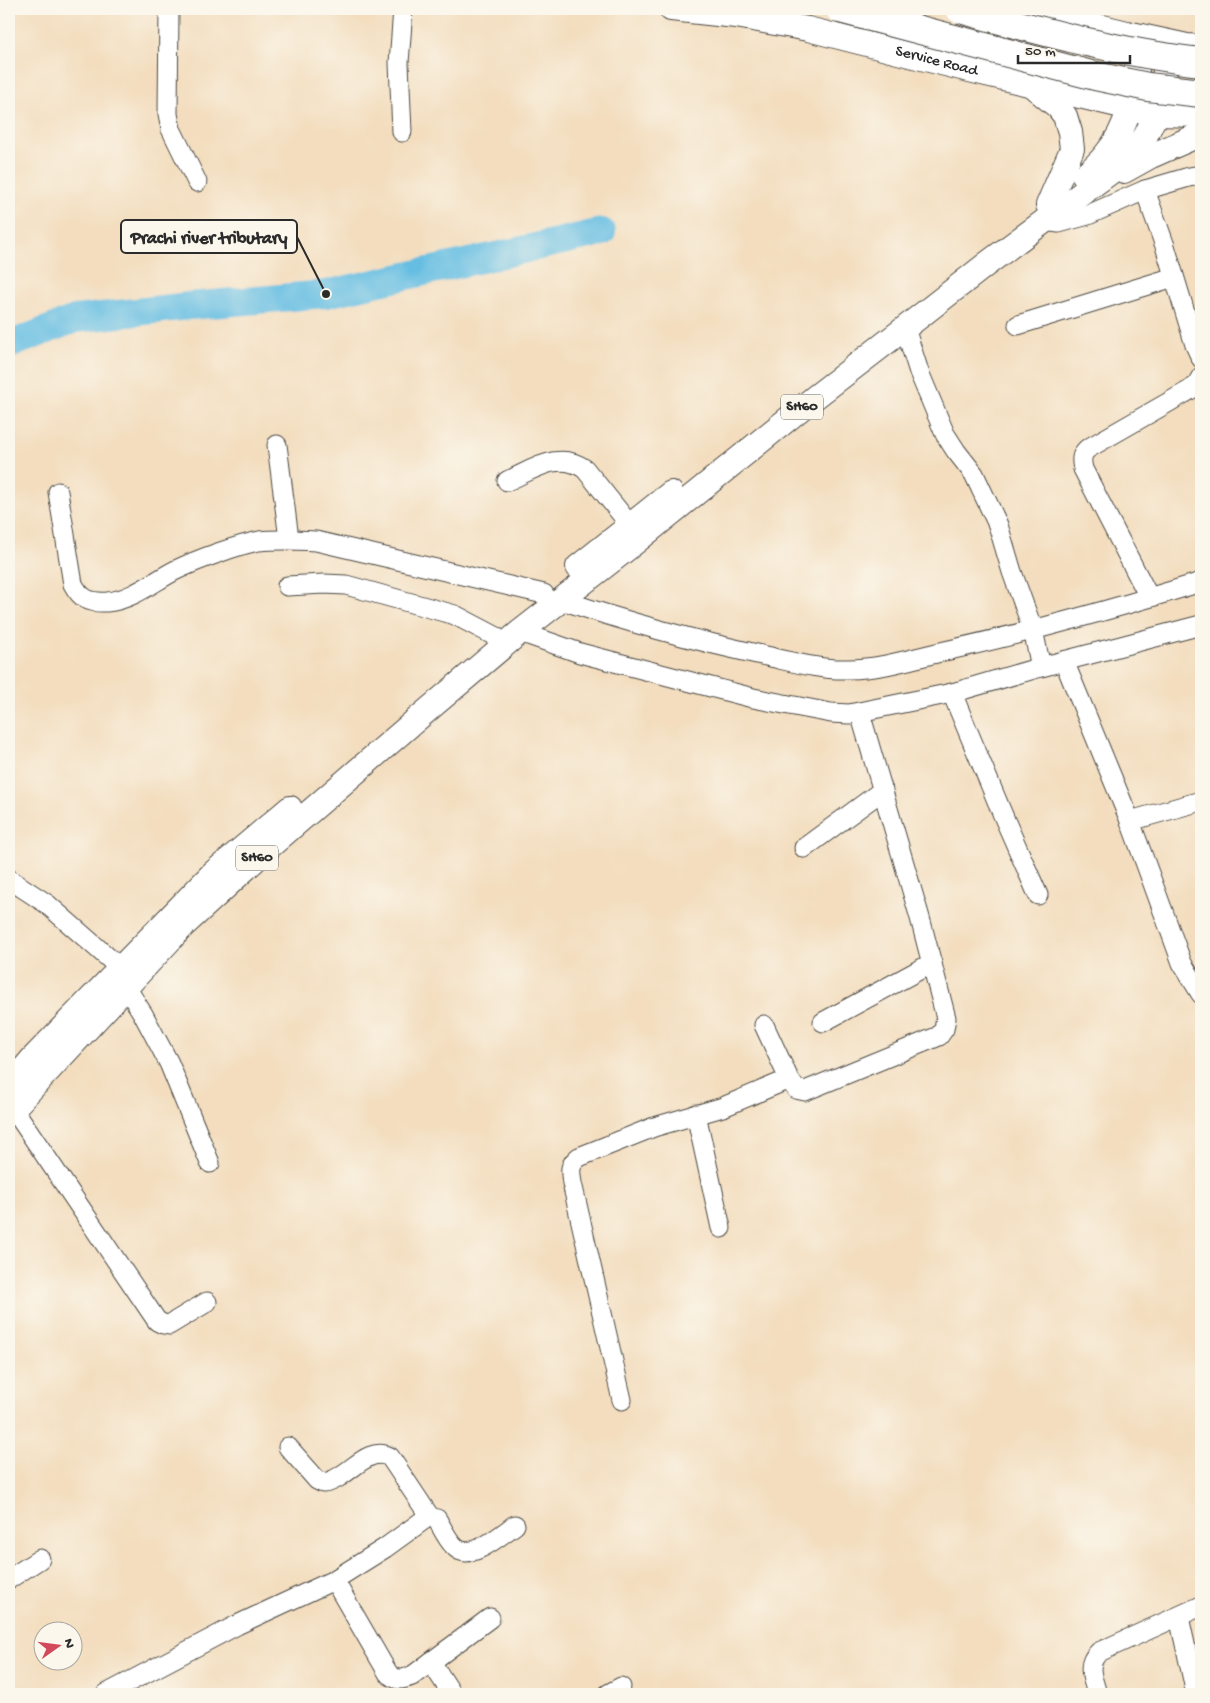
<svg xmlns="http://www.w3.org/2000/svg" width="1210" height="1703" font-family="'Gochi Hand',sans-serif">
  <rect width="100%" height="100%" fill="#fbf7ec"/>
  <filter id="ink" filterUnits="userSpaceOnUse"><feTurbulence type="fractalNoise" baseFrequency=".02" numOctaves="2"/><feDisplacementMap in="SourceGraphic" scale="10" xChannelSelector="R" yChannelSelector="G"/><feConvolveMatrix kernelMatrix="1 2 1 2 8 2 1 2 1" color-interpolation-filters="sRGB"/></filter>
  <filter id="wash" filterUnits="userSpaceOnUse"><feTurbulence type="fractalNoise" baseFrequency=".0096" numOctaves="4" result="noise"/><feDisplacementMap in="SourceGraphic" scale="20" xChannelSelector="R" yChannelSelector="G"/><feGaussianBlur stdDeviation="1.12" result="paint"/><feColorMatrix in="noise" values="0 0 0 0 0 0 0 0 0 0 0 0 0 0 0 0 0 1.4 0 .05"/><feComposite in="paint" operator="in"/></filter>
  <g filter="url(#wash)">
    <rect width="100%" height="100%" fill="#f3ddbe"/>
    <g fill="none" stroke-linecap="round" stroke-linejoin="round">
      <path stroke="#65bde2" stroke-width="28" d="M9,345L75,319L189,306L326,294L602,232"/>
    </g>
  </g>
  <g filter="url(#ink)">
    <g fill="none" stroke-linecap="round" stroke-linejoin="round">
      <defs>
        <g id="minor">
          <path d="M169,9L168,114L171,129L197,182"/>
          <path d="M402,132L399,63L403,9"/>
          <path d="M1145,190L1165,246L1195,345L1201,358"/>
          <path d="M1044,221L1059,223L1088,215L1145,190L1189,177L1201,175"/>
          <path d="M1018,325L1174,277"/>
          <path d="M905,328L919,372L945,434L956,451L974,474L998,525L1012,572L1033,630L1041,667"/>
          <path d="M277,445L289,539"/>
          <path d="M507,481C533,470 559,450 585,469L630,525"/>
          <path d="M58,492L73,584C81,599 89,603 107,602C132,600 154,581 176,570C197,560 237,545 259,541C278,539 297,540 316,541L544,594"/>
          <path d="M287,586L324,584L346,585L455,615L495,636"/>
          <path d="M1149,597L1083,469C1081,460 1081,455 1087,449L1190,390L1197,384L1201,377"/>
          <path d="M562,600C629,623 697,641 766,656C793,662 821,670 848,669C881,669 914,658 945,651C1031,632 1117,608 1201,582"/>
          <path d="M520,632L580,653L753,698L831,713L849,714L952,693L1041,667L1201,625"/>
          <path d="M1064,661L1130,821L1182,963L1201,994"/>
          <path d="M952,693L1005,820L1038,895"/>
          <path d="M1130,821L1201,801"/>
          <path d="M804,848L883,790"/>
          <path d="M9,879L47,904L120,968"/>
          <path d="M126,987L143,1014L169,1063L210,1163"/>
          <path d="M823,1022L932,963"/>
          <path d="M764,1025L789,1079L796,1089L805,1091L939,1036L944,1029L946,1018L920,918L860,713"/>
          <path d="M13,1108L157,1321L163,1324L169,1325L207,1302"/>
          <path d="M696,1114L721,1228"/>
          <path d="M622,1400L572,1183C570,1170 569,1165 579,1157L654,1127L723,1107L789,1079"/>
          <path d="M288,1447L317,1480L323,1483C347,1481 366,1444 390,1457L430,1517"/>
          <path d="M9,1579L40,1559"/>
          <path d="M334,1580L388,1673C396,1681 402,1680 412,1676L490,1618"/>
          <path d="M1179,1617L1196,1694"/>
          <path d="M431,1662L452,1694"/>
          <path d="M106,1694L237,1625L334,1580L385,1548L425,1519L430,1517L437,1519C442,1528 447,1539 454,1546C469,1564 500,1535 515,1525"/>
          <path d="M608,1694L621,1687"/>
          <path d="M1097,1694C1093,1678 1085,1665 1099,1652L1201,1606"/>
        </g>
        <g id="major">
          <path id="s1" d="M671,9L736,16L808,29L965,69L1156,114L1201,115"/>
          <path d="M1030,9L1127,33L1187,46L1201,47"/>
          <path d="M1035,88L1058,107L1065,116L1070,132L1072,149L1048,205"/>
          <path d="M1124,171L1151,156L1201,134"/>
          <path d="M1084,176C1092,169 1100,162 1106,154C1134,122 1135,76 1142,36"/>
          <path d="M578,567L671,493"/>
          <path d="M9,1086L33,1058L212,874L290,808"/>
          <path d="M9,1113L183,926L268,848L416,720L520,632L628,548L814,398L905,328L988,263L1120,165L1135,150L1146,135L1156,114L1171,43"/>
        </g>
      </defs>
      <use href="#minor" stroke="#494641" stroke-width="21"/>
      <use href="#major" stroke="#494641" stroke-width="26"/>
      <use href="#minor" stroke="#fff" stroke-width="19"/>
      <use href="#major" stroke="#fff" stroke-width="24"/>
      <defs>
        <g id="highway-bridge">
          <path d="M840,9L1095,76L1148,87L1201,93"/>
          <path d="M960,9C1040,31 1119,53 1201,62"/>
        </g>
      </defs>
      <use href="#highway-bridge" stroke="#494641" stroke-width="30" stroke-linecap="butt"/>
      <use href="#highway-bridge" stroke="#fff" stroke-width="28"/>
    </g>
  </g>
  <g text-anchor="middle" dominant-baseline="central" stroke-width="4" stroke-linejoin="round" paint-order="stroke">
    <g fill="#fbf7ec" stroke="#696865" stroke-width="1">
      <rect x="781" y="394.5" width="42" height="25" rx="4"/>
      <rect x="236" y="845.5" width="42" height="25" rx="4"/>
    </g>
    <g font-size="15" font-weight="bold" fill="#2b2b2b">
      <text x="802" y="407">SH60</text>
      <text x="257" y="858">SH60</text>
    </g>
    <g font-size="16" fill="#2b2b2b" stroke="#fbf7ec">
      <text stroke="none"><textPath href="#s1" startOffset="271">Service Road</textPath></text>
    </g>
  </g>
  <path fill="none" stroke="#2b2b2b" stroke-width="2" d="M326 294L297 237"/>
  <circle fill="#2b2b2b" stroke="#fbf7ec" stroke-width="2" cx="326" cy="294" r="5"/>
  <rect fill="#fbf7ec" stroke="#2b2b2b" stroke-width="2" x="121" y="220" width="176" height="33" rx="5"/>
  <g font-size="18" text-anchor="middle" font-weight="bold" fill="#2b2b2b">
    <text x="209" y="243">Prachi river tributary</text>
  </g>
  <rect width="1210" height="1703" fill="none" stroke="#fbf7ec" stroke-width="30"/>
  <g transform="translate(58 1646) rotate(76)"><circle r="24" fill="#fbf7ec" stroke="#a8a59f"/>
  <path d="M0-4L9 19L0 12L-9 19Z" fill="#d1495b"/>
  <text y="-8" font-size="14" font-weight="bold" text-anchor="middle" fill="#2b2b2b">N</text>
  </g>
  <path d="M1018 55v8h112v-8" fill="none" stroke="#2b2b2b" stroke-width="2.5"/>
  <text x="1025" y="55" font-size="15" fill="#2b2b2b" stroke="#fbf7ec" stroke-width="4" paint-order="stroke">50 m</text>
</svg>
